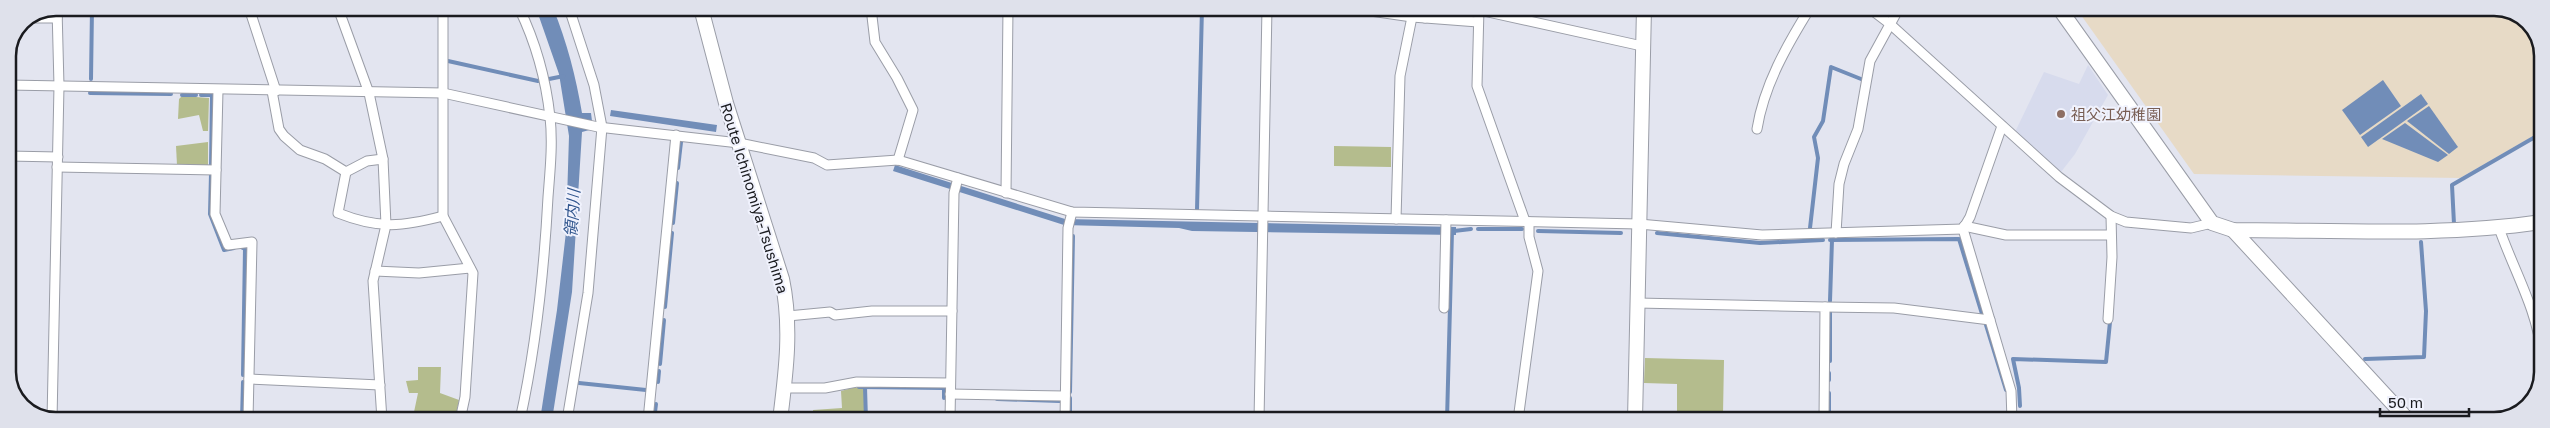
<svg xmlns="http://www.w3.org/2000/svg" width="2550" height="428" font-family="'Golos Text','Noto Sans JP',sans-serif">
  <rect width="100%" height="100%" fill="#e3e5f0"/>
  <path fill="#d7dbed" d="M2088,65L2108,95L2075,154L2061,172L2015,132L2044,72L2079,84Z"/>
  <path fill="#e7dac6" d="M2076,8H2501L2529,22L2542,50V131L2460,178L2194,174Z"/>
  <g fill="#b4bc8d">
    <path d="M182,96L209,98L208,131H203L199,115L178,119L179,99Z"/>
    <path d="M208,142V168L177,165L176,146Z"/>
    <path d="M1334,146L1391,147V167L1334,166Z"/>
    <path d="M1645,358L1724,360L1723,414L1677,413V384L1644,383Z"/>
    <path d="M418,367H441L440,393L459,400L455,420H419L420,416L414,412L418,393H409L406,381L418,380Z"/>
    <path d="M852,388H864L865,411L848,413V420H813V410L842,408L841,391Z"/>
  </g>
  <g fill="#718db8">
    <path d="M536,8H553C567,42 576,77 582,113H591L593,129L582,132L572,292L552,420H540L557,310L566,232L569,136L559,74Z"/>
    <path d="M2383,80L2401,106L2360,135L2342,110Z"/>
    <path d="M2421,94L2428,104L2368,147L2361,137Z"/>
    <path d="M2429,106L2458,147L2449,154L2407,121Z"/>
    <path d="M611,110L717,125L716,132L610,116Z"/>
    <path d="M2405,123L2448,155L2438,162L2382,139Z"/>
    <path d="M895,165L1065,219L1456,227V235L1192,231L1179,228L1064,225L893,171Z"/>
  </g>
  <g fill="none" stroke-linecap="round" stroke-linejoin="round">
    <g stroke="#718db8" stroke-width="4">
      <path d="M448,61L538,81"/>
      <path d="M91,79L92,8"/>
      <path d="M549,79L564,76"/>
      <path d="M90,93L171,94"/>
      <path d="M182,95H196"/>
      <path d="M201,95H212L211,166"/>
      <path d="M678,168L681,142"/>
      <path d="M211,174L210,214L224,250L234,248"/>
      <path d="M1197,210L1202,8"/>
      <path d="M673,223L677,183"/>
      <path d="M2454,224L2452,185L2542,133"/>
      <path d="M1810,228L1818,158L1814,137L1823,121L1831,67L1861,79"/>
      <path d="M1478,229H1522"/>
      <path d="M1454,231L1471,229"/>
      <path d="M1538,231L1621,233"/>
      <path d="M1657,233L1760,243L1823,240"/>
      <path d="M1830,240L1959,239L1982,314"/>
      <path d="M241,247L245,249L243,375"/>
      <path d="M1830,301L1832,240"/>
      <path d="M665,307L672,233"/>
      <path d="M1986,325L2006,390"/>
      <path d="M2365,359L2424,357L2426,311L2421,242"/>
      <path d="M1830,361V309"/>
      <path d="M660,364L664,320"/>
      <path d="M1829,380V373"/>
      <path d="M658,382L659,371"/>
      <path d="M579,383L646,390"/>
      <path d="M859,387L944,388V398"/>
      <path d="M865,387L866,420"/>
      <path d="M1070,392L1073,236"/>
      <path d="M997,399L1060,401"/>
      <path d="M2020,406L2019,388L2013,359L2106,362L2110,322"/>
      <path d="M1829,414V393"/>
      <path d="M2019,419L2098,420"/>
      <path d="M242,420L243,382"/>
      <path d="M654,420L656,404"/>
      <path d="M1070,420V398"/>
      <path d="M1447,420L1452,231"/>
    </g>
    <defs>
      <g id="street">
        <path d="M249,8L276,91"/>
        <path d="M338,8L369,93L383,159L386,225L373,281L382,420"/>
        <path d="M443,8V216L473,273L465,397L460,420"/>
        <path d="M519,8C535,41 546,80 550,117C553,143 550,171 548,197C544,272 536,347 520,420"/>
        <path d="M871,8L875,42L897,78L913,110L898,160"/>
        <path d="M1350,8L1412,17L1478,22"/>
        <path d="M1424,8L1425,18"/>
        <path d="M1479,8L1477,86L1525,221"/>
        <path d="M1869,8L1890,24L2059,177L2111,216L2126,222L2191,228L2212,223"/>
        <path d="M1479,10L1642,46"/>
        <path d="M31,18H57"/>
        <path d="M8,85L443,93L598,127L739,143L814,158L827,165L898,160L1072,212L1639,224L1762,235L1963,229"/>
        <path d="M218,90L215,214L228,245L252,242L248,420"/>
        <path d="M272,91L279,129L284,136L300,150L325,159L346,172L367,161L383,159"/>
        <path d="M2002,126L1970,217L1963,229L2011,391L2012,420"/>
        <path d="M1757,129C1764,85 1787,45 1810,8"/>
        <path d="M8,156L58,157"/>
        <path d="M57,167L216,170"/>
        <path d="M346,172L338,213C378,229 402,227 443,216"/>
        <path d="M1006,193L1008,8"/>
        <path d="M1396,219L1400,76L1412,17"/>
        <path d="M1964,226L2006,235H2110"/>
        <path d="M2499,228C2514,271 2537,309 2542,355"/>
        <path d="M1836,233L1839,184L1844,164L1858,129L1870,61L1899,8"/>
        <path d="M375,271L419,273L470,268"/>
        <path d="M1637,303L1825,307L1824,420"/>
        <path d="M1825,307L1894,308L1990,320"/>
        <path d="M1444,308L1446,220"/>
        <path d="M788,316L830,312L835,315L872,311H952"/>
        <path d="M2108,319L2112,257L2111,216"/>
        <path d="M249,379L380,385"/>
        <path d="M784,388H825L857,382L950,383"/>
        <path d="M950,394L1065,396"/>
        <path d="M1635,418L1783,420"/>
        <path d="M52,420L59,86L57,8"/>
        <path d="M567,420L588,293L602,127L594,85L569,8"/>
        <path d="M648,420L676,135"/>
        <path d="M950,420L954,193L958,178"/>
        <path d="M1065,420L1068,228L1072,212"/>
        <path d="M1259,420L1267,8"/>
        <path d="M1518,420L1538,271L1529,237V222"/>
      </g>
      <g id="secondary">
        <path d="M701,8L726,103L782,279C792,327 786,372 780,420"/>
        <path d="M2059,8L2212,223L2233,230C2336,230 2440,237 2542,222"/>
        <path d="M2233,230L2408,420"/>
        <path d="M1635,420L1644,8"/>
      </g>
    </defs>
    <use href="#street" stroke="#9a9da7" stroke-width="11"/>
    <use href="#secondary" stroke="#9a9da7" stroke-width="16"/>
    <use href="#street" stroke="#fff" stroke-width="9"/>
    <use href="#secondary" stroke="#fff" stroke-width="14"/>
  </g>
  <circle fill="#8d6e63" stroke="#f0f2fd" stroke-width="2" cx="2061" cy="114" r="5"/>
  <g text-anchor="middle" dominant-baseline="central" stroke-width="4" stroke-linejoin="round" paint-order="stroke">
    <g font-size="15" fill="#785e54" stroke="#f0f2fd" text-anchor="start">
      <text x="2071" y="114">祖父江幼稚園</text>
    </g>
    <g font-size="15" fill="#1a1b1f" stroke="#f0f2fd">
      <text transform="translate(755 198) rotate(73)">Route Ichinomiya-Tsushima</text>
    </g>
    <g font-size="16" font-style="italic" fill="#30558d" stroke="#f0f2fd">
      <text transform="translate(572 213) rotate(-86)">領内川</text>
    </g>
  </g>
  <path d="M0 0H2550V428H0ZM56 16H2494A40 40 0 0 1 2534 56V372A40 40 0 0 1 2494 412H56A40 40 0 0 1 16 372V56A40 40 0 0 1 56 16Z" fill="#dfe1eb" fill-rule="evenodd"/>
  <path fill="none" stroke="#1a1b1f" stroke-width="2.5" d="M56 16H2494A40 40 0 0 1 2534 56V372A40 40 0 0 1 2494 412H56A40 40 0 0 1 16 372V56A40 40 0 0 1 56 16Z"/>
  <path d="M2380 408v8h89v-8" fill="none" stroke="#1a1b1f" stroke-width="2.5"/>
  <text x="2388" y="408" font-size="15" fill="#1a1b1f" stroke="#f0f2fd" stroke-width="4" paint-order="stroke">50 m</text>
</svg>
